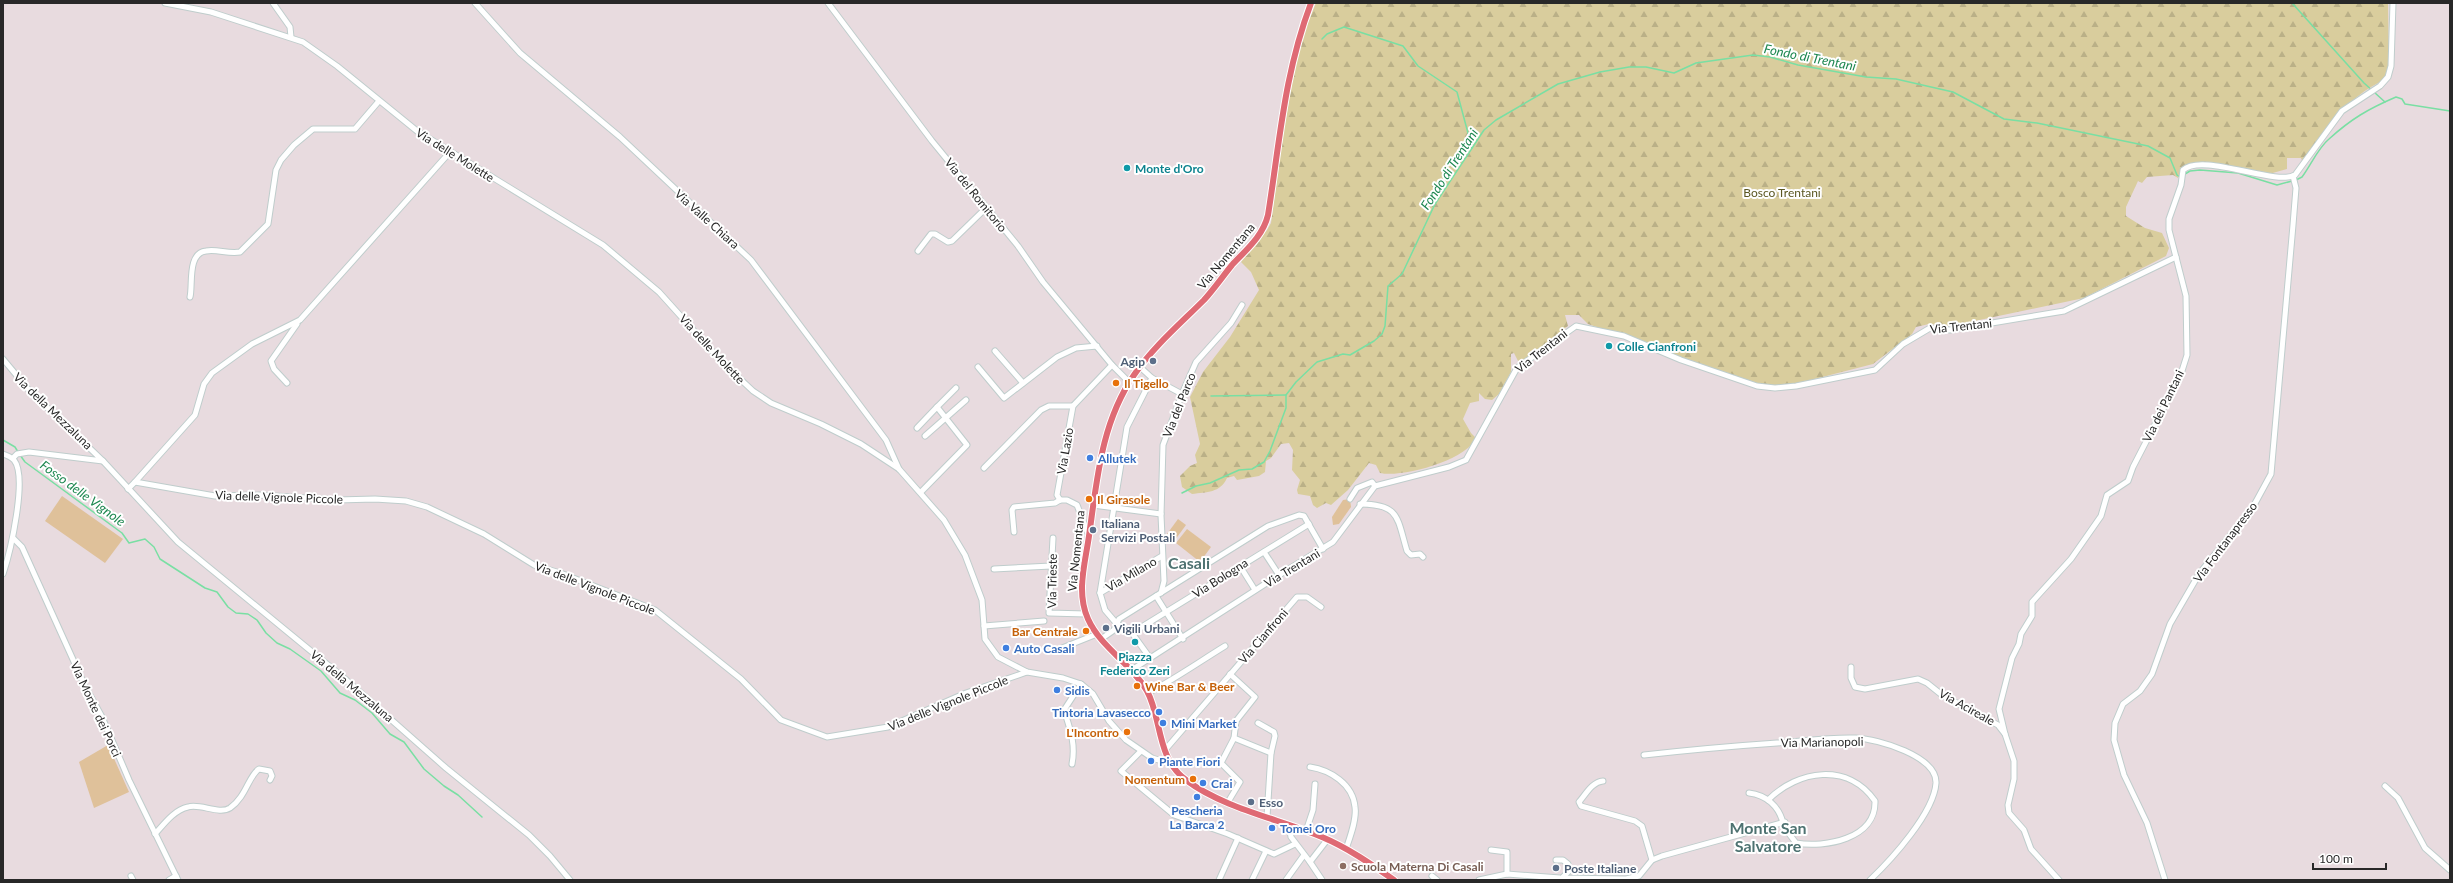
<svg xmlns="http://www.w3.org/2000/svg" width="2453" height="883" font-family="Lato,sans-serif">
  <defs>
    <pattern id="forest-firs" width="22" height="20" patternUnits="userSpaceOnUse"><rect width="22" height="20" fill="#d9cd9d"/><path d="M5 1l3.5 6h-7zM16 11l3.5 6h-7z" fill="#bab087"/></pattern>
  </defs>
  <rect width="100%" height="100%" fill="#e8dbdf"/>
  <path fill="url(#forest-firs)" d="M1316,3H2388L2389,66L2384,80C2346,97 2326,131 2303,163L2301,158H2287V169L2269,174L2241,167L2183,166L2178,178L2173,175L2147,177L2142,183L2138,181L2126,207V216L2145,228L2162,233L2169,248L2166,256L2084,298L1951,326L1929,324L1916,327L1912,334L1873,364L1799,383L1773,386L1753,383L1659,349L1657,344L1653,346L1588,324L1579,315H1565L1568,326C1555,335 1533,359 1518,361L1514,353L1511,354V372L1499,394L1492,400L1485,399L1479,393V401L1470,403L1463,419L1471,433L1476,438C1467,460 1402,478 1380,473L1376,465L1369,463L1348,490L1331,505L1326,503L1317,508L1313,505L1310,496L1298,494L1297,490L1300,480L1292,470L1293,450L1289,443L1281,444L1271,458L1266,461L1265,472L1259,476L1237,480L1234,476L1227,478C1220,493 1207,492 1192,494L1182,487L1180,476L1190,466L1197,463L1195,455L1200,444L1190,397L1203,372L1230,337L1259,290L1251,272L1241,262L1267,230L1271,223L1283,135L1299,44Z"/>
  <g fill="#dfc19a">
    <path d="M62,496L123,539L105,563L45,521Z"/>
    <path d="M1350,499L1351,507L1339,524L1333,525L1332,517L1343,500Z"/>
    <path d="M1178,519L1186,525L1175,540L1167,534Z"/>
    <path d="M1187,529L1211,547L1200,562L1176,543Z"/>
    <path d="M108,745L129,792L94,808L79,762Z"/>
  </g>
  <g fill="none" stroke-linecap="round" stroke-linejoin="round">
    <g stroke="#79dfa3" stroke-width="1.5">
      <path d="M2292,3L2364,83L2385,102"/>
      <path d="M1322,39L1327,34L1344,27L1403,46L1418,66L1457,92L1472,148"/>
      <path d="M2296,180L2302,177C2311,165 2318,148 2329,139C2351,119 2368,109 2396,97L2402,99L2405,104L2450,111"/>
      <path d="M1211,396L1286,395"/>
      <path d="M3,440L15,447L18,452"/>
      <path d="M20,455L25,462L122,533L129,543L145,539L154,547L160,559L205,588L217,592L228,607L236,613L248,614L257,620L266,633L277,643L290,649L321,671L340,693L355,700L372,713L390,734L404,742L424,769L444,786L458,795L482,817"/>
      <path d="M1182,493L1196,486L1210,483L1239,470L1252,469L1264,462L1270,451L1286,408V395L1296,382L1317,362L1343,354L1350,355L1374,341L1382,334L1385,326L1388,286L1402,274L1435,204L1484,130L1496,120L1558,84L1600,72L1629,67H1646L1674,73L1696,63L1753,55L1770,57L1798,65L1866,77L1896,79L1953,92L2004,119L2037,123L2148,146L2170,158L2177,175L2180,177L2190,171L2200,170L2238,173L2277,185L2292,181"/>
    </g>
    <defs>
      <g id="minor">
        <path d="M165,3L211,12L303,42L337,66L417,131L603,245L659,292L723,363L753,391L771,403L821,424L861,444L899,469L944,520L965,555L982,600L985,639L998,657L1027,672L1063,678L1081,684L1093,694L1109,721L1126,740L1152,758L1172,764"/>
        <path d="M273,3L290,27L291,37"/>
        <path d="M475,3L520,53L620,137L751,260L886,440L899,469"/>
        <path d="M828,3L932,141L1018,246L1043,282L1112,365L1129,382"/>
        <path d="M918,251L931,234H935L948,242L952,241L986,208"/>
        <path d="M190,297C193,285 187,253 206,251C217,249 228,254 240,252L268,224L276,170L281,160L294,145L313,129H355L379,101"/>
        <path d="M995,351L1023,383"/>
        <path d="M3,359L28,389L103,461L29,452L17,454L13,458"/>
        <path d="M978,367L1004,398L1057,357L1076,348L1097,346"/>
        <path d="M1140,367L1152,378L1182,394"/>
        <path d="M287,383L274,369L271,361L297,324"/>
        <path d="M937,407L956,388"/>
        <path d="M917,428L937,407L967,445L921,492"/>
        <path d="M925,436L966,400"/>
        <path d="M3,454C6,455 11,457 14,460C28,477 10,553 3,574"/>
        <path d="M103,461L178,542L345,679L446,768L529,835L550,856L570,880"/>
        <path d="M984,468L1041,410L1049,406H1073"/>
        <path d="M135,482L195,415L204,384L212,373L252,344L300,320L450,152"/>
        <path d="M128,489L135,482L215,496L260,495L337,500L375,499L406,501L427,507L484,534L534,565L563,574L655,610L741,679L781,720L827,737L888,727L966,693L1027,672"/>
        <path d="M1350,499L1357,488L1372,482L1375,486"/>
        <path d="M1060,500L1057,495L1073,406L1112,365"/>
        <path d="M1060,500H1067L1077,505L1089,536"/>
        <path d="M1360,504C1400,504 1397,518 1407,551L1411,555L1420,554L1423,557"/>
        <path d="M1093,505L1161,514"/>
        <path d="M1014,532L1012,510L1014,507L1055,503L1060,500"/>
        <path d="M13,538L22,547L85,686L102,717L129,780L178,880"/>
        <path d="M1053,538L1049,613L1086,614"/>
        <path d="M1264,552L1279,575"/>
        <path d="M1240,566L1255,590"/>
        <path d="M994,569L1051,566"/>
        <path d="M1100,593L1162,556"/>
        <path d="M1161,593L1164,581L1161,515L1163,445L1182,394L1196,362L1231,323L1242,305"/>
        <path d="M1156,596L1183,639"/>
        <path d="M984,626L1044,621"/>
        <path d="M1132,633L1309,524"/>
        <path d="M1101,639L1114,630L1119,619L1268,526L1299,515L1304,516L1323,549"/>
        <path d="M1062,648L1097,634"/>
        <path d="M1150,658L1132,633L1117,624L1105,610L1100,593L1127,427L1152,378"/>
        <path d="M1851,667V678L1855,687L1865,689L1918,679L1927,683L1942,695L1998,725L2005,734L2014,761V779L2008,805L2009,813L2024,830L2031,849L2059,880"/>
        <path d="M1130,671L1279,575L1333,542L1375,486L1449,467L1466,460L1517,368L1576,326L1624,336L1681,360L1757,386L1775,388L1796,386L1875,370L1903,344L1930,328L1950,330L2064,311L2176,257"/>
        <path d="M1230,674L1255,697L1236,721L1234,738L1271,753"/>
        <path d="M1148,693C1175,679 1199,662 1225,646"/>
        <path d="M1258,723L1274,732L1275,736L1271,753L1267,817"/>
        <path d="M2005,734L1999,709L2012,658L2019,644L2021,634L2032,616V602L2071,559L2101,516L2107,495L2128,481L2133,467L2181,374L2187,355L2186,296L2169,230V219L2181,185L2183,170C2202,152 2275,186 2295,175L2342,111L2380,86L2388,77L2391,66L2393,3"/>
        <path d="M1165,750L1297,597H1307L1321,607"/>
        <path d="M1141,751L1121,771L1174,815L1228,834L1274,854L1295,844"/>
        <path d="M1644,755C1689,750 1733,746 1777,743C1804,741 1830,737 1856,738C1878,739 1937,756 1936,783C1934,813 1891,860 1870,880"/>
        <path d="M1072,764C1076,744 1070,729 1064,710L1081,684"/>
        <path d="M1310,767C1330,770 1353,784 1355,807C1357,819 1350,837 1346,849"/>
        <path d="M1603,781C1592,782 1586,794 1579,802L1581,806L1635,821L1642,826L1652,860"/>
        <path d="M2385,786L2398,798L2425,848L2450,870"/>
        <path d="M1749,793C1766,795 1779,806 1783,823"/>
        <path d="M1768,800C1798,770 1848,762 1875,801C1876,839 1825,848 1796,843L1781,823"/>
        <path d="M1228,802L1240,782L1221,763L1234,738"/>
        <path d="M1289,825L1291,837L1310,862"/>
        <path d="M1306,831L1313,810L1315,784"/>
        <path d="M155,834C164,824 174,810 188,807C200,803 219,815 230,808C246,797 249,775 259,769L270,771L272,776L270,780"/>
        <path d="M1491,850L1507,852V874"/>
        <path d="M1556,860H1563L1568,864L1569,871L1562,878"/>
        <path d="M131,876L133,880"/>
        <path d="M1432,876L1437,880"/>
        <path d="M169,880L176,876"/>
        <path d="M1219,880L1238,838"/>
        <path d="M1252,880L1266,851"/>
        <path d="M1286,880L1304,855"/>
        <path d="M1322,880L1310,862L1327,840"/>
        <path d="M1479,880L1507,874L1560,878L1626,879L1639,876L1652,860L1662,856L1785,822"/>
        <path d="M2165,880L2147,823L2124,775L2114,740L2115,723L2123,704L2140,691L2152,674L2170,624L2199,574L2253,507L2271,474L2293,225L2296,188L2293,176"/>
      </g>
      <path id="major" d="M1311,3C1284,75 1280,140 1268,215C1263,236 1246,250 1232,265C1223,276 1214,289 1204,300C1180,324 1154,346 1134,375C1101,423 1097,480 1089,536C1085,564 1076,592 1088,619C1101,648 1132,664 1147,691C1162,718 1156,758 1186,780C1223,808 1279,819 1322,837C1348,848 1371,864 1394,880"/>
    </defs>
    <use href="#minor" stroke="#bfcdcc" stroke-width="7"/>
    <use href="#major" stroke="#fff" stroke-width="8"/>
    <use href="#minor" stroke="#fff" stroke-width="5"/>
    <use href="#major" stroke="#df6a74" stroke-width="6"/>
  </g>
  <g fill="#0f9aa8" stroke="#fff" stroke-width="1.5">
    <circle cx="1127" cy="168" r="4"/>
    <circle cx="1609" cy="346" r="4"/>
    <circle cx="1135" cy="642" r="4"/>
  </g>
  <g fill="#5c6f8a" stroke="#fff" stroke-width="1.5">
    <circle cx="1153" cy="361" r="4"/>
    <circle cx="1093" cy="530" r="4"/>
    <circle cx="1106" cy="628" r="4"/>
    <circle cx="1251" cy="802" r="4"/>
    <circle cx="1556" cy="868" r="4"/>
  </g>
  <g fill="#e8710a" stroke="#fff" stroke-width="1.5">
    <circle cx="1116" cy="383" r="4"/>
    <circle cx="1089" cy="499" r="4"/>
    <circle cx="1086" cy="631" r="4"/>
    <circle cx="1137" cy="686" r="4"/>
    <circle cx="1127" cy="732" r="4"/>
    <circle cx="1193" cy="779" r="4"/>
  </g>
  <g fill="#3f7fe0" stroke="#fff" stroke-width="1.5">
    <circle cx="1090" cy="458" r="4"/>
    <circle cx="1006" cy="648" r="4"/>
    <circle cx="1057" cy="690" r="4"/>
    <circle cx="1159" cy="712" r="4"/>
    <circle cx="1163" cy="723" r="4"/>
    <circle cx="1151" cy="761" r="4"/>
    <circle cx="1203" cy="783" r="4"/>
    <circle cx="1197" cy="797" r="4"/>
    <circle cx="1272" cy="828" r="4"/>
  </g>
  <circle fill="#8d6e63" stroke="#fff" stroke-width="1.5" cx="1343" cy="866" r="4"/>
  <g text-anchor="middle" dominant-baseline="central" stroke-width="4" stroke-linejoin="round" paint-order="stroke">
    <g font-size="12" fill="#282828" stroke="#fff">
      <text transform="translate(455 155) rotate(32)">Via delle Molette</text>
      <text transform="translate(976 195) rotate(51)">Via del Romitorio</text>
      <text transform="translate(707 219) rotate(42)">Via Valle Chiara</text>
      <text transform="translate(1226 256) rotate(-50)">Via Nomentana</text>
      <text transform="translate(1961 326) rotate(-6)">Via Trentani</text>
      <text transform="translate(712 349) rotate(47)">Via delle Molette</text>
      <text transform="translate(1541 351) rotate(-38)">Via Trentani</text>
      <text transform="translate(1179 405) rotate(-68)">Via del Parco</text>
      <text transform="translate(2163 406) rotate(-64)">Via dei Pantani</text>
      <text transform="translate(53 411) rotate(44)">Via della Mezzaluna</text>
      <text transform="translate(1065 451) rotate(-80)">Via Lazio</text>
      <text transform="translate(279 497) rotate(2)">Via delle Vignole Piccole</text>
      <text transform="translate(2225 542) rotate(-53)">Via Fontanapresso</text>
      <text transform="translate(1076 551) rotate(-84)">Via Nomentana</text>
      <text transform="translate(1292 568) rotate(-31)">Via Trentani</text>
      <text transform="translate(1131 574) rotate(-30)">Via Milano</text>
      <text transform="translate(1220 578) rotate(-32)">Via Bologna</text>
      <text transform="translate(1052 581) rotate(-89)">Via Trieste</text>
      <text transform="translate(595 588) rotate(21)">Via delle Vignole Piccole</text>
      <text transform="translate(1263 636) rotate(-49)">Via Cianfroni</text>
      <text transform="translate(352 686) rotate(40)">Via della Mezzaluna</text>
      <text transform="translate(948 703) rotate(-22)">Via delle Vignole Piccole</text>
      <text transform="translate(1967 707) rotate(29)">Via Acireale</text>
      <text transform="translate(96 709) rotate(65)">Via Monte dei Porci</text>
      <text transform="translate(1822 742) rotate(-1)">Via Marianopoli</text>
    </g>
    <g font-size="12" font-weight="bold" fill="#0d838f" stroke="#fff" text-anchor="start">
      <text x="1135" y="168">Monte d'Oro</text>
      <text x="1617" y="346">Colle Cianfroni</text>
      <text x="1135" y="656" text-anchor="middle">Piazza<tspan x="1135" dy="14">Federico Zeri</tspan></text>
    </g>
    <g font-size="12" fill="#5b5721" stroke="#fff">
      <text x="1782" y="192">Bosco Trentani</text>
    </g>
    <g font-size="12" font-weight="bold" fill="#4e5e75" stroke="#fff" text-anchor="start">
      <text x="1145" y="361" text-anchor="end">Agip</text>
      <text x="1101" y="523">Italiana<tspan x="1101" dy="14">Servizi Postali</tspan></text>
      <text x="1114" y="628">Vigili Urbani</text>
      <text x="1259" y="802">Esso</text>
      <text x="1564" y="868">Poste Italiane</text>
    </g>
    <g font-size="12" font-weight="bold" fill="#c56008" stroke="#fff" text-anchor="start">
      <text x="1124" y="383">Il Tigello</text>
      <text x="1097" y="499">Il Girasole</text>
      <text x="1078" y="631" text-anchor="end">Bar Centrale</text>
      <text x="1145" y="686">Wine Bar &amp; Beer</text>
      <text x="1119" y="732" text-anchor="end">L'Incontro</text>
      <text x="1185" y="779" text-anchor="end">Nomentum</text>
    </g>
    <g font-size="12" font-weight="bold" fill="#366cbe" stroke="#fff" text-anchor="start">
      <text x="1098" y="458">Allutek</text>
      <text x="1014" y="648">Auto Casali</text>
      <text x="1065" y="690">Sidis</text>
      <text x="1151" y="712" text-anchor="end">Tintoria Lavasecco</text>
      <text x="1171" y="723">Mini Market</text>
      <text x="1159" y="761">Piante Fiori</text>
      <text x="1211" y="783">Crai</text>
      <text x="1197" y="810" text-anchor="middle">Pescheria<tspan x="1197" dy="14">La Barca 2</tspan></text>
      <text x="1280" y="828">Tomei Oro</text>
    </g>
    <g font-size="12" font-weight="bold" fill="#785e54" stroke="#fff" text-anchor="start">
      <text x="1351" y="866">Scuola Materna Di Casali</text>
    </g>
    <g font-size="13" font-style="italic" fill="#1d8750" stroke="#fff">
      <text transform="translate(1810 57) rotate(11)">Fondo di Trentani</text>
      <text transform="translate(1449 169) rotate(-57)">Fondo di Trentani</text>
      <text transform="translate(83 493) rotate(36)">Fosso delle Vignole</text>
    </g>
    <g font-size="16" font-weight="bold" fill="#4e7271" stroke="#fff">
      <text x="1189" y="562">Casali</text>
      <text x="1768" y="827">Monte San<tspan x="1768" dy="18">Salvatore</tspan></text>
    </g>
  </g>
  <rect width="2453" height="883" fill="none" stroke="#282828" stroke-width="8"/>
  <path d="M2313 863v6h73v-6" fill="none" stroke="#282828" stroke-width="2"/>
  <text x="2319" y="863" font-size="12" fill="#282828" stroke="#ffffff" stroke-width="3" paint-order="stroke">100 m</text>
</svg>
